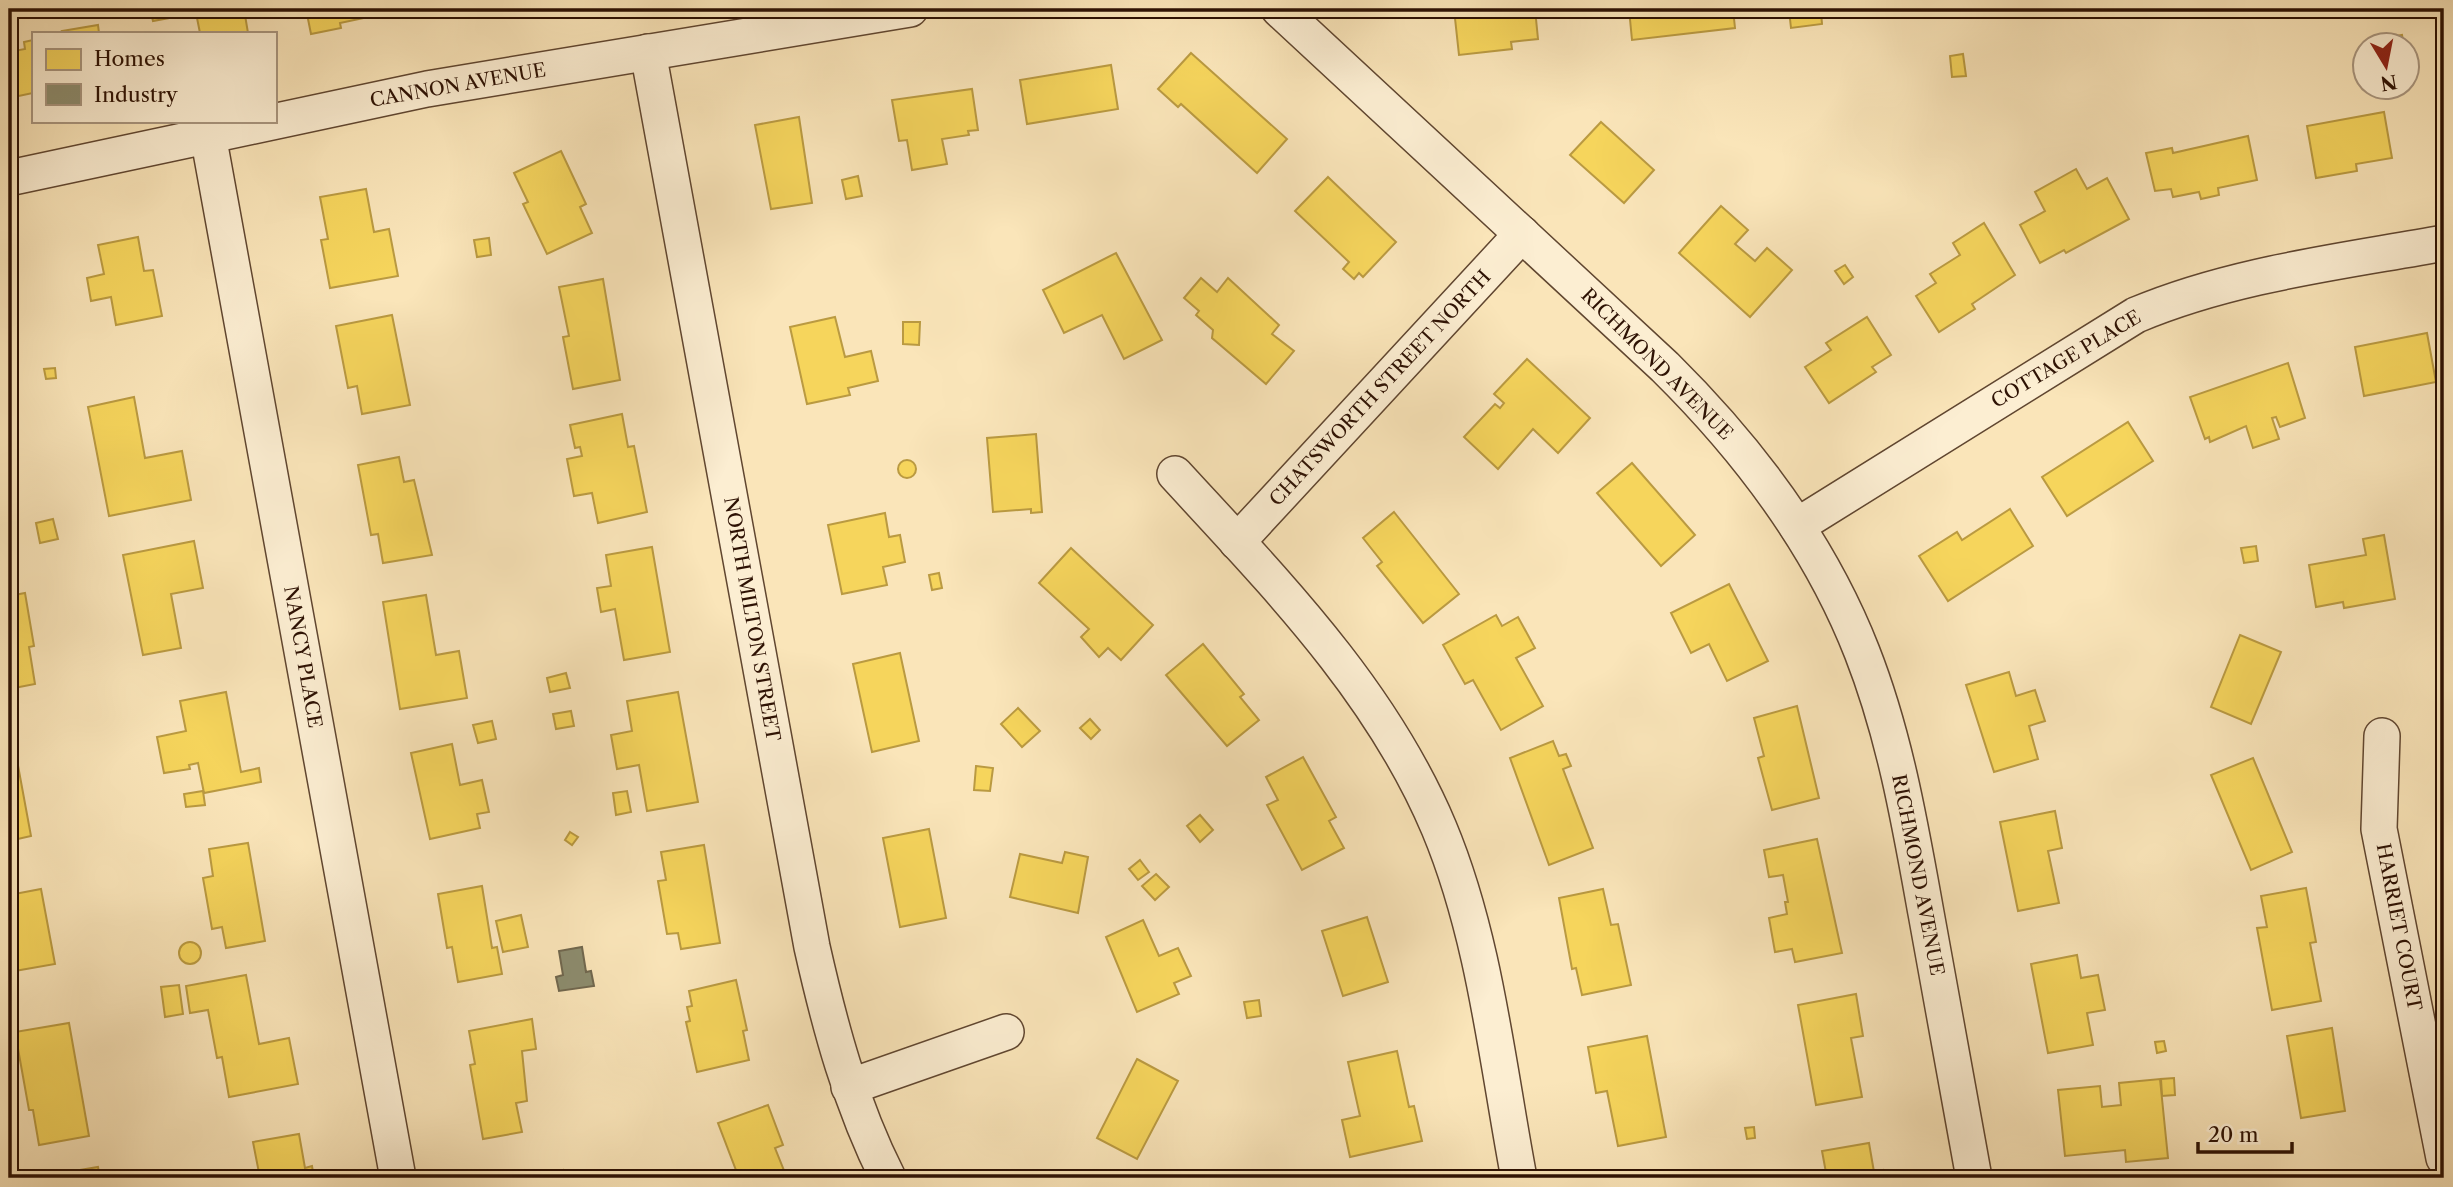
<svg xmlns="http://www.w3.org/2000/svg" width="2453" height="1187" font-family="'Libre Caslon Text',serif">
  <rect width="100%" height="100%" fill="#fae5b9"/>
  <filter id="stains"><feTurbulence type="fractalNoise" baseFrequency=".00286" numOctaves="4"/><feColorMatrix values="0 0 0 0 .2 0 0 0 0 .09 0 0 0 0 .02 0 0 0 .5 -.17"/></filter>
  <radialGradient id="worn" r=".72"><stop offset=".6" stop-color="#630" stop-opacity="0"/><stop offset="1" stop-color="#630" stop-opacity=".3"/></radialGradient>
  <g fill="#f6d55c" stroke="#ba9a41" stroke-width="2">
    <path d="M150,9H244L248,33H200L196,13L153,21Z"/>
    <path d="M306,9H406L340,23L341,28L311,34Z"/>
    <path d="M1454,9H1535L1538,39L1511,42L1512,49L1459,55Z"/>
    <path d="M1629,9H1733L1735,28L1632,40Z"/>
    <path d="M1773,9H1853L1821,12L1822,24L1791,28L1789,10L1773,11Z"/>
    <path d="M98,25L99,33H63L62,31Z"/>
    <path d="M2402,35L2404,46H2380L2379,39Z"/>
    <path d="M33,40V93L9,98V52L25,49L24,42Z"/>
    <path d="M1191,53L1287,139L1257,173L1181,104L1178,107L1158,89Z"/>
    <path d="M1963,54L1966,76L1952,77L1950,56Z"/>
    <path d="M1111,65L1118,109L1027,124L1020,80Z"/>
    <path d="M972,89L978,130L968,131L969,135L942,139L947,164L912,170L907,140L899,141L892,100Z"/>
    <path d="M2384,112L2392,158L2356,164L2357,171L2316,178L2307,126Z"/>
    <path d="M799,117L812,203L771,209L755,125Z"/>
    <path d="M1601,122L1654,170L1624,203L1570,155Z"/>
    <path d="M2248,136L2257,180L2218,188L2219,195L2201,199L2199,192L2173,197L2171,189L2155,191L2146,153L2172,148L2173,153Z"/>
    <path d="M561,151L586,204L580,207L592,233L547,254L523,204L528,202L514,173Z"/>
    <path d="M2076,169L2087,189L2107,178L2129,219L2066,253L2064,250L2040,263L2020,225L2045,211L2035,192Z"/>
    <path d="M858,176L862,196L846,199L842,180Z"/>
    <path d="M1328,177L1396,242L1363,277L1359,273L1354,279L1343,269L1349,262L1295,211Z"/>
    <path d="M366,189L374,232L389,229L398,276L330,288L321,240L328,239L320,197Z"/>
    <path d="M1721,206L1748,230L1735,244L1755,261L1767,248L1792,270L1750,317L1679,253Z"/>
    <path d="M1984,223L2015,275L1972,304L1975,309L1939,332L1916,296L1936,283L1930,274L1960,255L1953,243Z"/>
    <path d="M138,237L144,271L153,270L162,316L116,325L111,297L91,301L87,278L104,274L98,245Z"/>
    <path d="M489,238L491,255L477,257L474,240Z"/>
    <path d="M1116,253L1162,340L1124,359L1102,315L1064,333L1043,290Z"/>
    <path d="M1845,265L1853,277L1844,284L1835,271Z"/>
    <path d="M1201,278L1217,292L1228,278L1279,325L1272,334L1294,351L1266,384L1212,338L1213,330L1196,315L1199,311L1184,298Z"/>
    <path d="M603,279L620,380L573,389L563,337L569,336L559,287Z"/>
    <path d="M392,315L410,405L362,414L357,386L348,388L336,326Z"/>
    <path d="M835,317L845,357L871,351L878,381L848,388L850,395L807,404L790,327Z"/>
    <path d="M1867,317L1891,355L1872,367L1876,372L1829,403L1805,367L1831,350L1826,343Z"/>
    <path d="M903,322H920L919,345L903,344Z"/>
    <path d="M2427,333L2436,382L2364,396L2355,347Z"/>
    <path d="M1527,359L1590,418L1558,453L1533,429L1498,469L1464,437L1495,404L1500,408L1504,403L1494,394Z"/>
    <path d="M2288,363L2305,418L2280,427L2276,417L2272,418L2279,439L2253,448L2246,426L2210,442L2209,437L2205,439L2190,397Z"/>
    <path d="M55,368L56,378L46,379L44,369Z"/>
    <path d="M134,397L145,458L182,451L191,500L109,516L88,407Z"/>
    <path d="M622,414L628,447L634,446L647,512L598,523L592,493L574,496L567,459L582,456L580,447L575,448L570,425Z"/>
    <path d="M2128,422L2153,461L2067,516L2042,477Z"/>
    <path d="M1036,434L1042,512L1031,513V509L993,512L987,438Z"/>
    <path d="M399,457L404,482L414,480L432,555L383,563L378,534L371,535L358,465Z"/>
    <circle cx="907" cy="469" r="9"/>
    <path d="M1632,463L1695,535L1661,566L1597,493Z"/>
    <path d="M2010,509L2033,546L1948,601L1919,556L1957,532L1962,540Z"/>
    <path d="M1394,512L1459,594L1423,623L1377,566L1382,562L1363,538Z"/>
    <path d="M885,513L889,537L900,535L905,562L883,567L887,585L842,594L828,525Z"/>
    <path d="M53,519L58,539L40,543L36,523Z"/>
    <path d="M2384,535L2395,599L2344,608L2343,602L2316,607L2309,565L2366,555L2363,539Z"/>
    <path d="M194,541L203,588L171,594L181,648L143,655L123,555Z"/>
    <path d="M2256,546L2258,561L2244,563L2241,548Z"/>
    <path d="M652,547L670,652L624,660L615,609L601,612L597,588L611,586L606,555Z"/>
    <path d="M1071,548L1153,625L1121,660L1108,648L1099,657L1081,637L1089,629L1039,583Z"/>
    <path d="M939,573L942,588L932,590L929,575Z"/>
    <path d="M1729,584L1768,661L1727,681L1709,644L1691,653L1671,613Z"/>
    <path d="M25,593L34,646L29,647L35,684L9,689V596Z"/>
    <path d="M426,595L436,655L459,651L467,698L400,709L383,602Z"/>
    <path d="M1496,615L1502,626L1518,617L1535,648L1516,658L1543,706L1501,730L1473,680L1465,684L1443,645Z"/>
    <path d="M2240,635L2281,652L2251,724L2211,707Z"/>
    <path d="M1203,644L1244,694L1240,697L1259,720L1227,746L1166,675Z"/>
    <path d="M900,653L919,741L872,752L853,664Z"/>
    <path d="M2009,672L2016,696L2035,690L2045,721L2029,726L2038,759L1994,772L1966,685Z"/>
    <path d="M566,673L570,688L550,692L547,678Z"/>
    <path d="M226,692L241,772L259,768L261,782L204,793L198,763L189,765L190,769L164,773L157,737L186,731L180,701Z"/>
    <path d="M678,692L698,802L647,811L639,765L617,769L611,735L632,731L627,701Z"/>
    <path d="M1797,706L1819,798L1772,810L1758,758L1764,756L1754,718Z"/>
    <path d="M1018,708L1040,731L1022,747L1001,724Z"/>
    <path d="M571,711L574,726L556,729L553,714Z"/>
    <path d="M1090,719L1100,730L1091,739L1080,728Z"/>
    <path d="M492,721L496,739L478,743L473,725Z"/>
    <path d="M9,733H12L31,836L9,841Z"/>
    <path d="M1553,741L1559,756L1566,754L1571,766L1563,769L1593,848L1549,865L1510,758Z"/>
    <path d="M452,744L460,785L482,780L489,812L477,814L480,828L430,839L411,753Z"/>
    <path d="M1303,757L1336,817L1329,821L1344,848L1302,870L1267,805L1278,800L1266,777Z"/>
    <path d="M2253,758L2292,852L2251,870L2211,775Z"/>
    <path d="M976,766L993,768L990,791L974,790Z"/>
    <path d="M203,791L205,805L186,807L184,794Z"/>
    <path d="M627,791L631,812L616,815L613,793Z"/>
    <path d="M2055,811L2062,848L2048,851L2059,903L2018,911L2000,822Z"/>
    <path d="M1200,815L1213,830L1200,842L1187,826Z"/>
    <path d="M929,829L946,918L900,927L883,838Z"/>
    <path d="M570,832L578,837L572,845L565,840Z"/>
    <path d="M1817,839L1842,953L1795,962L1792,949L1775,952L1769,918L1787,914L1785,902H1788L1783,875L1769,877L1764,850Z"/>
    <path d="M248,843L265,941L226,948L222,927L212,929L203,878L213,876L209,849Z"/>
    <path d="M704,845L720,943L681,949L678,933L667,934L658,881L666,880L661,852Z"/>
    <path d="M1065,852L1088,857L1078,913L1010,897L1020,854L1062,863Z"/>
    <path d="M1140,860L1149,872L1138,880L1129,869Z"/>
    <path d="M1156,874L1169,887L1155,900L1142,886Z"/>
    <path d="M482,886L492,948L497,947L502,974L458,982L452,947L447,948L438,894Z"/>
    <path d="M2306,888L2316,942L2310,943L2321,1001L2272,1010L2257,928L2267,927L2261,896Z"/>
    <path d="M41,889L55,964L9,972V895Z"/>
    <path d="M1603,889L1611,925L1618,924L1631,985L1582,995L1576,968L1572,969L1559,898Z"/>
    <path d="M521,915L528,947L503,952L496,921Z"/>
    <path d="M1367,917L1388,982L1343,996L1322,931Z"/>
    <path d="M1143,920L1159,956L1178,948L1191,976L1174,983L1179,994L1137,1012L1106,937Z"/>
    <circle cx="190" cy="953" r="11"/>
    <path d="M2077,955L2081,978L2098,975L2105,1010L2087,1013L2093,1045L2048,1053L2031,964Z"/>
    <path d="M246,975L259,1044L289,1038L298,1084L229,1097L222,1057L217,1058L208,1010L190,1013L186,986Z"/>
    <path d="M736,980L747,1030L743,1031L749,1060L697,1072L686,1022L690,1021L687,1007L692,1006L689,991Z"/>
    <path d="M179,985L183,1014L165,1017L161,987Z"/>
    <path d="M1856,994L1863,1036L1851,1038L1862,1097L1816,1105L1798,1005Z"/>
    <path d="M1259,1000L1261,1016L1247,1018L1244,1002Z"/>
    <path d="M532,1019L536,1049L522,1051L527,1101L516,1103L522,1132L483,1139L470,1065L475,1064L469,1031Z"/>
    <path d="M69,1023L89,1136L39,1145L33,1110H29L15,1032Z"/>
    <path d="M2332,1028L2345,1111L2301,1118L2287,1036Z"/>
    <path d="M1647,1036L1666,1137L1618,1146L1607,1091L1596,1093L1588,1047Z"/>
    <path d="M2164,1041L2166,1051L2157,1053L2155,1042Z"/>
    <path d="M1397,1051L1409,1107L1414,1106L1422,1141L1350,1157L1342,1120L1360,1116L1348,1062Z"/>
    <path d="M1137,1059L1178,1081L1137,1159L1097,1138Z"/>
    <path d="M2174,1078L2175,1095L2162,1096L2161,1079Z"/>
    <path d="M2160,1079L2168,1158L2126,1162L2125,1150L2065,1156L2058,1090L2100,1086L2102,1107L2121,1105L2119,1083Z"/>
    <path d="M768,1105L783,1145L775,1148L787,1178H739L718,1123Z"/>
    <path d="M1754,1127L1755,1138L1747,1139L1745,1128Z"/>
    <path d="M299,1134L305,1168L312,1166L314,1178H260L253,1142Z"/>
    <path d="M1869,1143L1874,1172L1883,1170L1885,1178H1827L1822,1151Z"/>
    <path d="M98,1167L100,1178H50V1175Z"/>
    <path d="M563,1170L564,1178H520Z"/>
    <path d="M1654,1172L1655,1178H1615Z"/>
  </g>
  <path fill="#8c8c6e" stroke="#70674e" stroke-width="2" d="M582,947L586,972L591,971L594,986L559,991L556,977L563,975L559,951Z"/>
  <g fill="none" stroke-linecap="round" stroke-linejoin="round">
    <defs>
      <g id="minor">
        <path d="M1279,9L1665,367C1748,449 1819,542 1862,652C1895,736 1910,824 1926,913C1942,1001 1958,1090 1974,1178"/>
        <path d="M648,52L812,947C830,1027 851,1105 888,1178"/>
        <path d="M208,135L398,1178"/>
        <path d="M9,178L427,89L910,9"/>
        <path d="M1175,474C1275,583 1381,690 1439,828C1485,938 1497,1062 1519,1178"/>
        <path d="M1797,526L2136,315C2234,274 2340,262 2444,243"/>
        <path d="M1237,542L1522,234"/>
        <path d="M2382,736L2379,829L2444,1158"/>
        <path d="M849,1087L1006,1032"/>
      </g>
    </defs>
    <use href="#minor" stroke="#604630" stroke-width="38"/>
    <use href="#minor" stroke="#fceed2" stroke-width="35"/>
  </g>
  <g text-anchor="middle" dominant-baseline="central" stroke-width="7" stroke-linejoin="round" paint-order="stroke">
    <g font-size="19" fill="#2d1103" stroke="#fceed2">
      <text transform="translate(458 85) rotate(-10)">CANNON AVENUE</text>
      <text transform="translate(2066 359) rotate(-31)">COTTAGE PLACE</text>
      <text transform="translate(1657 364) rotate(45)">RICHMOND AVENUE</text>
      <text transform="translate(1380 388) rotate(-47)">CHATSWORTH STREET NORTH</text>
      <text transform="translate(752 619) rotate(80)">NORTH MILTON STREET</text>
      <text transform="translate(303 657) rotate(80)">NANCY PLACE</text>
      <text transform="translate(1918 875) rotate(79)">RICHMOND AVENUE</text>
      <text transform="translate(2399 927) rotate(79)">HARRIET COURT</text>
    </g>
  </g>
  <rect width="2453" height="1187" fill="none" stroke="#fae5b9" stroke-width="35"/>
  <rect x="10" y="10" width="2432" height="1166" fill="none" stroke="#2d1103" stroke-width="3.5"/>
  <rect x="18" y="18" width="2418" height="1152" fill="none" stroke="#2d1103" stroke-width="2"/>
  <rect x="32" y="32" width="245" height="91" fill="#fceed2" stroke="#a9967f" stroke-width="2"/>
  <rect x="46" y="49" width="35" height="21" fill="#f6d55c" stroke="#a9967f" stroke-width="2"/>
  <text x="94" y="66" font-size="21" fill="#2d1103">Homes</text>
  <rect x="46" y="84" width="35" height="21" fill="#8c8c6e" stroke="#a9967f" stroke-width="2"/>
  <text x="94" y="102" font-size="21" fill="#2d1103">Industry</text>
  <g transform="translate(2386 66) rotate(170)"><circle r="33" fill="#fceed2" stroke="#a9967f" stroke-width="2"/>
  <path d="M0-5L12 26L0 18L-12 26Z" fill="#8f2418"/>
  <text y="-10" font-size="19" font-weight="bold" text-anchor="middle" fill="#2d1103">N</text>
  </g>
  <path d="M2198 1142v10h94v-10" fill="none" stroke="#2d1103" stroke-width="3.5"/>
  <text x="2208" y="1142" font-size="21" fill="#2d1103" stroke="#fceed2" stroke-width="5" paint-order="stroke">20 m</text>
  <rect width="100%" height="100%" filter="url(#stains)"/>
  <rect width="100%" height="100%" fill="url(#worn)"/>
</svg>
